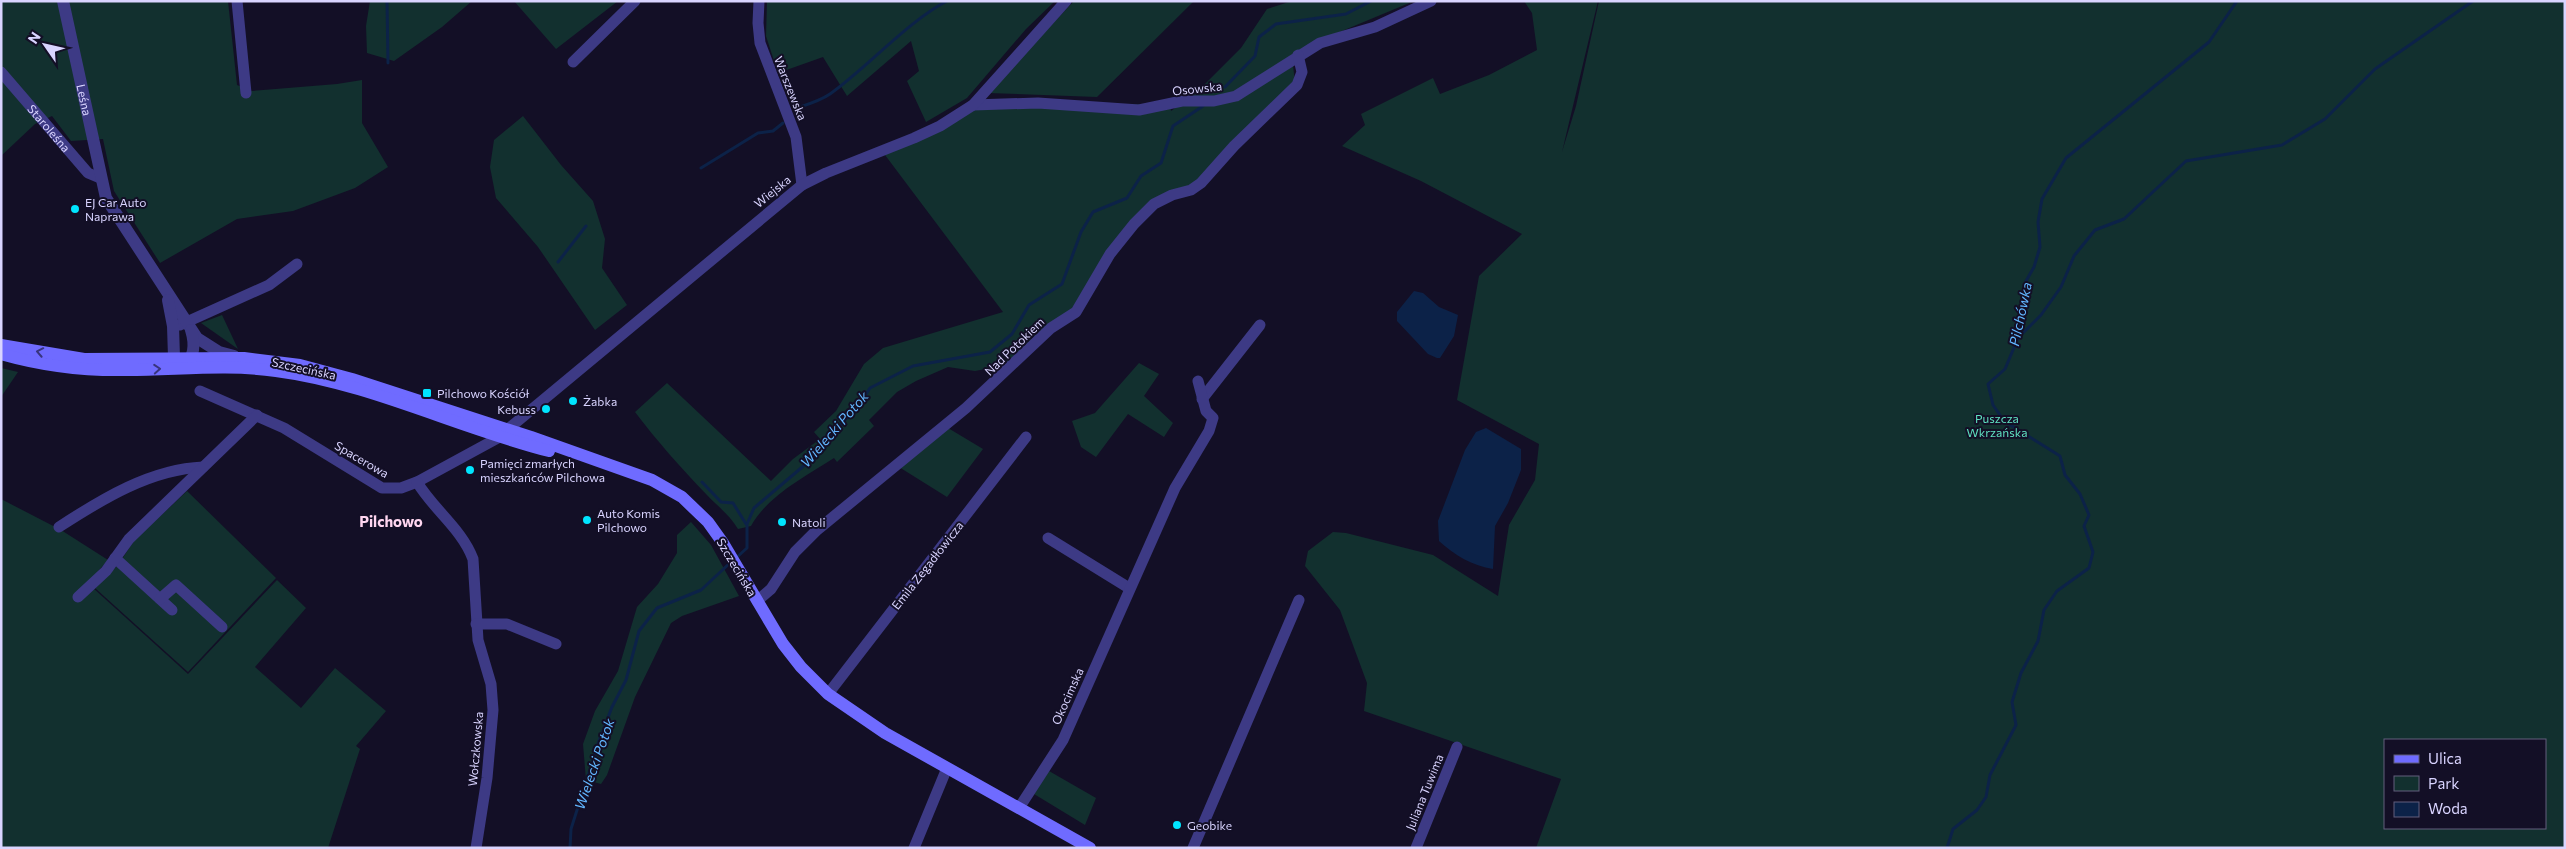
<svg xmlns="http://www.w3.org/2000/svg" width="2566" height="849" font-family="Commissioner,sans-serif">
  <rect width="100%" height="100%" fill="#130f26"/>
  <g fill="#12302f" fill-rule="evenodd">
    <path d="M1,1H228L237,85L252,91L337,84L362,80V123L388,167L355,188L293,211L237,219L160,263L114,191L103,139L71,141L52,116L35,124L1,156Z"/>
    <path d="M370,1H472L442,27L394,61L367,53L366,26Z"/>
    <path d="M514,1H618L556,49Z"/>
    <path d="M767,1H1055L1026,29L967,98L926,122L907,81L919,71L911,41L847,96L823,57L778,73L766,36Z"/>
    <path d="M1074,1H1194L1097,97L988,93Z"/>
    <path d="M1292,1H1414L1318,41L1292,56L1295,83L1195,183L1150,204L1079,303L1004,369L1001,366L975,371L948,367L916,381L897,392L869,420L874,426L837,462L834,458C805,477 768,495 751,526L738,529C729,514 717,506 706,494C681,468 657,441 635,412L667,383L771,481L793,459L820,439L814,432L836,411L864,364L883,348L1003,312L882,151L973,105L1170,104L1171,111L1196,93L1241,48L1267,9Z"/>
    <path d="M1524,1H1598L1562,152L1576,106L1599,1H2565V848H1536L1561,779L1364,711L1367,683L1340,610L1305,566L1308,551L1333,532L1346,533L1433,555L1498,596L1509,525L1535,480L1539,444L1457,400L1479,276L1522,234L1421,181L1342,146L1365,125L1361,114L1433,78L1440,94L1489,75L1537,50L1532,13ZM2385,740H2545V828H2385Z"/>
    <path d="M523,116L561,165L593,201L605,239L602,268L627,305L595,330L538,247L496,198L490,167L494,140Z"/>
    <path d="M222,315L238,349L201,323Z"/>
    <path d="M1139,363L1159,374L1144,396L1173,423L1164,437L1128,414L1096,457L1081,447L1072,421L1095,413Z"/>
    <path d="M1,368L18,372L1,397Z"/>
    <path d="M948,428L983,449L947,497L899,467Z"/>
    <path d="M187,491L276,578L188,672L95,588L118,565L134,541Z"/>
    <path d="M1,499L61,530L108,560L94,576L93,588L188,674L277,580L306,608L255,667L301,708L335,668L386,711L356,746L360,749L328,848H1Z"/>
    <path d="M691,522L711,545L739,596L682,616L671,623L635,697L607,775L601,784L586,780L583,744L595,711L618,671L637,607L658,584L677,553V535Z"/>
    <path d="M1049,771L1096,798L1085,825L1034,794Z"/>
  </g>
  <g fill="#0c2248">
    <path d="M1414,291L1423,293L1439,307L1458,315L1454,336L1440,358H1437L1428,354L1397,321V312Z"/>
    <path d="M1486,428L1521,449V470L1508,503L1495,526L1493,569C1473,566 1454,555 1439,541L1438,521L1465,450L1476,432Z"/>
  </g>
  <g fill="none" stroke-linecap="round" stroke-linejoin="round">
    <g stroke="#0c2248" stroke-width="3">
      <path d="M387,1L388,63"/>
      <path d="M1225,87L1255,56L1259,37L1276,24L1346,14L1371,1"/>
      <path d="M794,109C806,105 820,101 830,94C868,67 907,22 947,1"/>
      <path d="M701,168L758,133L773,131L783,123"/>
      <path d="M558,262L586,226"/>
      <path d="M2018,338L2041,315L2061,287L2074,256L2095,230L2124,219L2186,161L2282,145L2325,119L2375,69L2473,1"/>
      <path d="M702,482L721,502L733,503L746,524"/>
      <path d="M736,558L747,548V524L754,508L807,463L861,402L870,388L913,366L990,352L1012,334L1029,305L1062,284L1081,232L1093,212L1127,198L1141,176L1161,163L1173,126L1203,106"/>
      <path d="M570,848L571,829L599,741L612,707L626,680L639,631L657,608L701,590L731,562"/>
      <path d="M1947,848L1953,829L1977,810L1986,797L1990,775L2016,725L2012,702L2021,673L2038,641L2044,610L2057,591L2089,568L2093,552L2084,526L2089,515L2080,494L2065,475L2060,456L2004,421L1993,405L1988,384L2005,369L2018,338L2026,281L2034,267L2040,247L2038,222L2042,199L2066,158L2209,42L2237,1"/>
    </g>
    <g stroke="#3d3a85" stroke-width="11">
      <path d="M237,1L246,93"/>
      <path d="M759,1L758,23L760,43L796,137L802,185"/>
      <path d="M573,62L635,1"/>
      <path id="s1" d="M1,72L88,173L100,178"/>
      <path d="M973,105L1038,103L1139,110L1182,101H1214L1236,96L1320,43L1375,27L1431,1"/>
      <path d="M180,325L269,285L297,264"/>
      <path d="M200,391L284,428L382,488H401L417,482L496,439L802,185L826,173L914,138L940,126L973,105L1066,1"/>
      <path d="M1202,399L1260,325"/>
      <path d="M417,482C433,509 462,529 473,559L478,640L491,684L493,710L487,778L476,848"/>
      <path d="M59,527C102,499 151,469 203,467"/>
      <path d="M1048,538L1129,588"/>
      <path d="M115,558L172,610"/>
      <path d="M78,597L106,571L129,539L257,415"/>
      <path d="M160,599L176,585L222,627"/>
      <path d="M757,601L771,589L795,552L816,531L966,408L1051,328L1076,312L1110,254L1134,224L1154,204L1172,195L1191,190L1201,183L1234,146L1297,85L1302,72L1298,55"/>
      <path d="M476,624H507L556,644"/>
      <path d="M828,694L1026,437"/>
      <path d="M1019,808L1063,740L1175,488L1209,431L1213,418L1206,411L1198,381"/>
      <path d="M914,848L947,768"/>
      <path d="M1193,848L1299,600"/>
      <path d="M1416,848L1457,747"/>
    </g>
    <g stroke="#3d3a85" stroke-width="12">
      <path id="s2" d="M63,1L106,198L197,338L219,352L234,356"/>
      <path d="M168,300L173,326L174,357L183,367C195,358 195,343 191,330"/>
    </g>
    <g stroke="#6f6bff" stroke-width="12">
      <path d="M1,345L84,359L244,358L300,365L352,379L531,437L652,480L682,497L708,522L723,543L783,644L801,667L828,694L885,733L1090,848"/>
      <path d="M1,354C43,366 85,371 128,370C178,370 226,364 276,371C369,383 458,428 549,451"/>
    </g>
  </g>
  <defs><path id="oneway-chevron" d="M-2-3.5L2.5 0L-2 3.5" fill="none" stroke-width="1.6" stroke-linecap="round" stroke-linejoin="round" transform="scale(1.25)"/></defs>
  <g stroke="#38347d">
    <use href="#oneway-chevron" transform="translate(40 352) rotate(-169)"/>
    <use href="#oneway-chevron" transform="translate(157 369) rotate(-4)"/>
  </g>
  <g fill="#00e5ff" stroke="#130f26" stroke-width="2">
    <circle cx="75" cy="209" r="5"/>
    <rect x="422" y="388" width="10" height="10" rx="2.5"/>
    <circle cx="573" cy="401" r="5"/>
    <circle cx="546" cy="409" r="5"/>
    <circle cx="470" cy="470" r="5"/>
    <circle cx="587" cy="520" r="5"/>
    <circle cx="782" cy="522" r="5"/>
    <circle cx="1177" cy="825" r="5"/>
  </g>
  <g text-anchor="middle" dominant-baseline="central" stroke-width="4" stroke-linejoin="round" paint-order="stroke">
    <g font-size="12" fill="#d9d4ff" stroke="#130f26">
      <text transform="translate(791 88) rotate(68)">Warszewska</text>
      <text transform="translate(1197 88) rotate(-6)">Osowska</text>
      <text stroke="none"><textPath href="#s2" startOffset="101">Leśna</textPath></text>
      <text stroke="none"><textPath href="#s1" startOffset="74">Staroleśna</textPath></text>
      <text transform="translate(772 191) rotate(-39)">Wiejska</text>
      <text transform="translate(1014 346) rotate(-44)">Nad Potokiem</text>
      <text transform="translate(304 368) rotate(12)">Szczecińska</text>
      <text transform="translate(362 459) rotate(30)">Spacerowa</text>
      <text transform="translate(927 565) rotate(-52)">Emila Zegadłowicza</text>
      <text transform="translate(737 567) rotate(59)">Szczecińska</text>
      <text transform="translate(1067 696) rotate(-66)">Okocimska</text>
      <text transform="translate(475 749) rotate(-85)">Wołczkowska</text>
      <text transform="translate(1424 792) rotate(-68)">Juliana Tuwima</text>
    </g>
    <g font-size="12" fill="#d9d4ff" stroke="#130f26" text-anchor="start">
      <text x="85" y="202">EJ Car Auto<tspan x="85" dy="14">Naprawa</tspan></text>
      <text x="437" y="393">Pilchowo Kościół</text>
      <text x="583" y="401">Żabka</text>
      <text x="536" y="409" text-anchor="end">Kebuss</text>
      <text x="480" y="463">Pamięci zmarłych<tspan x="480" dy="14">mieszkańców Pilchowa</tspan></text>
      <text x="597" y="513">Auto Komis<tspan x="597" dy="14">Pilchowo</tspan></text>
      <text x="792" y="522">Natoli</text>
      <text x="1187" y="825">Geobike</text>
    </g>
    <g font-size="12" fill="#5fe0c0" stroke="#130f26">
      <text x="1997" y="418">Puszcza<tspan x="1997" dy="14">Wkrzańska</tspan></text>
    </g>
    <g font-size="14" font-style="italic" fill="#62b6ff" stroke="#130f26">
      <text transform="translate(2020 314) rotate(-78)">Pilchówka</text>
      <text transform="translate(834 429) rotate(-49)">Wielecki Potok</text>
      <text transform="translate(594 764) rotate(-71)">Wielecki Potok</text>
    </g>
    <g font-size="15" font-weight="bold" fill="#ffd6f0" stroke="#130f26">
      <text x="391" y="521">Pilchowo</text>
    </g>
  </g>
  <rect width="2566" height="849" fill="none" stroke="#d9d4ff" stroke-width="5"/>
  <rect x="2384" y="739" width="162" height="90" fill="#130f26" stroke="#625e7d"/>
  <rect x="2394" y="755" width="25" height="8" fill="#6f6bff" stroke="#625e7d"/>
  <text x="2428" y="764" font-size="15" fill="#d9d4ff">Ulica</text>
  <rect x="2394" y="776" width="25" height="15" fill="#12302f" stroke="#625e7d"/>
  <text x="2428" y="789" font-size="15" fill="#d9d4ff">Park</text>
  <rect x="2394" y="802" width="25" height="15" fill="#0c2248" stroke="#625e7d"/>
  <text x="2428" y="814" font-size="15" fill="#d9d4ff">Woda</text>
  <g transform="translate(45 45) rotate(304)" stroke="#130f26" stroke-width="4" paint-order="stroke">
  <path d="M0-4L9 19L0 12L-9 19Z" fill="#d9d4ff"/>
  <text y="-8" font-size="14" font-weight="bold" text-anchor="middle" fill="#d9d4ff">N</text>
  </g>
</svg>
